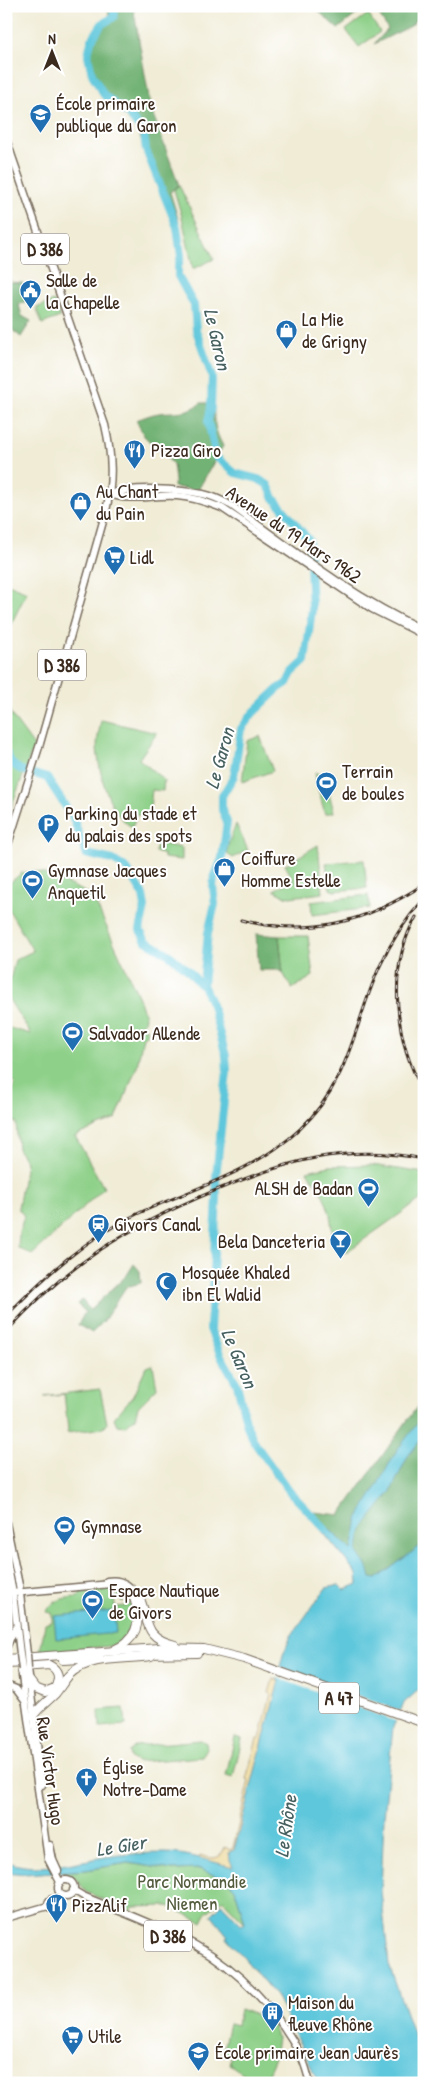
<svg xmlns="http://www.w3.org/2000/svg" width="430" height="2089" font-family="'Patrick Hand',sans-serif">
  <rect width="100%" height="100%" fill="#fff"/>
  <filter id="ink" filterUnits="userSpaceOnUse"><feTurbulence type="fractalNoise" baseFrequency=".02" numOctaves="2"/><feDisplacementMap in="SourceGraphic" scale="10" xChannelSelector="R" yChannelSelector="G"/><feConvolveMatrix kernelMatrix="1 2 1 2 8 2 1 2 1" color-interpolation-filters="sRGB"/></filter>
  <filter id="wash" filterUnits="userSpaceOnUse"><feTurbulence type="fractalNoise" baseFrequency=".0096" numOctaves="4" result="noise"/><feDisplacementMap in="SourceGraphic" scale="20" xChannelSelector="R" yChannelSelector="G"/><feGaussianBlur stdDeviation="1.12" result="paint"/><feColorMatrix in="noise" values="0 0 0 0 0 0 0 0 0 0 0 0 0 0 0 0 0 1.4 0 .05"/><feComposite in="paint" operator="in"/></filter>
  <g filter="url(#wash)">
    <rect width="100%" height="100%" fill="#f0ecd6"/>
    <g fill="#8ed089" stroke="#647d54">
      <path d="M368,14L380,32L359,47L346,30Z"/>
      <path d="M179,185L214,259L193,269L182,217L174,190Z"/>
      <path d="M54,301L60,317L42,324L36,308Z"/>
      <path d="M6,583L27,592L6,634Z"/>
      <path d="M6,704L12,716L34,746L6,821Z"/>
      <path d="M101,720L157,733L139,759L164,780L163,791L152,790L149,816L137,814L132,827C108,813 99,773 97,747C97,738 100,728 101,720Z"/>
      <path d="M260,736L273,771L242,782L247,741Z"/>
      <path d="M315,772L325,777L334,812L325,814L316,781Z"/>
      <path d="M236,824L248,850L233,858L227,854C228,840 232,836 236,824Z"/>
      <path d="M158,843L182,848V860L164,858V855L155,852Z"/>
      <path d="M318,845L323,893L290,897L285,896L274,890L293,879L285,865Z"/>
      <path d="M364,860L367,888L334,891L330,889L326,863Z"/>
      <path d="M32,871L43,873L92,895L139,998L145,1016L144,1022L140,1025L141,1028H146L147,1034L143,1037L137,1066L116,1119L75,1136L104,1188L32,1255L18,1248L19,1233L24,1216L18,1208L26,1163L18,1149L16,1122L6,1123V1114L15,1082L6,1081V1027L31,1034L6,995V984H9L15,960L33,951L6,905V888L8,884L22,873Z"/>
      <path d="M368,895L370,908L312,915L311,902Z"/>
      <path d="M279,936H308L313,976L292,989L283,973Z"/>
      <path d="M372,1165L424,1173V1197L345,1253L342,1248L339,1250C330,1236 333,1219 327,1205C323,1192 315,1182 307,1171L330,1166Z"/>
      <path d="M153,1365L157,1388L138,1407L135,1418L125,1426L117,1425L114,1418L133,1396L146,1367Z"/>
      <path d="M100,1389L107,1423L103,1428L67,1433L68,1430L64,1394L44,1396Z"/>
      <path d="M114,1589L128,1596L123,1602L117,1597L118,1594L114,1592L115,1607L126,1606L132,1603C138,1620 131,1642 111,1646L40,1652L45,1624L52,1622V1613L46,1612C55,1599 62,1598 78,1597L80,1595V1592Z"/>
      <path d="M124,1708L126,1725L100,1727L99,1710Z"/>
      <path d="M235,1737L242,1739L233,1777L226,1775Z"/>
      <path d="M201,1740L206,1743L207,1748L202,1757L137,1762L130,1758L129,1752L136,1746Z"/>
      <path d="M128,1863L173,1870L200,1869L229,1882L235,1889L245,1923L223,1900L207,1912L202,1922L169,1906L133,1907L131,1912L86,1892L75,1877L64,1875L62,1872L86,1870Z"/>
      <path d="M240,2009L274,2021L275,2036L277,2037L274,2060L264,2082L258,2083L229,2064L231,2056L222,2054L229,2023L237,2025Z"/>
    </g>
    <g fill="#72b275" stroke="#566e4a">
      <path d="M107,6H133L151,109L179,185L170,192L179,222L172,220C161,192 151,158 137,131C128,116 114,108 103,96C86,77 81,46 98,26C101,23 106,20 110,18Z"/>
      <path d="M313,6H333L335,8L338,6H367L338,29Z"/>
      <path d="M373,6H418L419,15L411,26L374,44L388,29Z"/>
      <path d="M6,254L10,282L23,283L28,300L19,305L22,316L31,321L21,337L6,325Z"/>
      <path d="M201,403H214C213,419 215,432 223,446L198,490L173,487L175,481L173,464L144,436L136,420C143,418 151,414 159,413C174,411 188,414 201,403Z"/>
      <path d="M256,934L279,936L283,973L278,970H259Z"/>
      <path d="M134,1264L140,1271L141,1283L126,1287L103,1322L92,1333L78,1325L85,1312L77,1304L82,1300L90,1310L127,1275Z"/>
      <path d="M424,1397V1543L376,1579L371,1578C366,1560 348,1548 335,1536C327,1529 320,1520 314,1512L340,1515Z"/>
    </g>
    <path fill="#eeda9e" stroke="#94825e" d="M273,1679L279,1681L234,1851L229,1853L234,1868L200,1859V1855C211,1859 221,1861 225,1847L230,1850L233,1848L249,1780L246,1779L257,1739H260L271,1694L269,1693Z"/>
    <g fill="#5ec7db" stroke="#4c787c">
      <path d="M424,1415V1436L408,1456L390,1493L362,1529L357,1552L369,1570L371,1578L376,1579L424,1543V1685L404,1703L393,1727L384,1817L381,1891L389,1965L424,2064V2083H318L311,2066L276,1996L227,1938L228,1936L211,1915L222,1904L242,1925L245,1923L235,1889L229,1882L200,1869L173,1870L128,1863L86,1870L25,1874L6,1872V1861C34,1874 75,1862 105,1857C124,1854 146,1853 166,1853C188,1853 212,1862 233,1867L230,1860L229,1852L234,1850L279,1681L277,1679L283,1655L291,1636L326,1588L339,1585L344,1590L358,1584L357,1574L318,1526L317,1522L326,1526L352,1550L358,1519L397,1450Z"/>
      <path d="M114,1611L116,1633L56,1639L54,1616Z"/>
    </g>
    <path fill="#f0ecd6" d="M277,1667L403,1712L398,1722L275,1677Z"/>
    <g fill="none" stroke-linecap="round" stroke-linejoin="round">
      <g stroke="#5ec7db" stroke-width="8">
        <path d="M114,6V17L102,24L91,41L88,55L92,74L104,95L130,116L144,134L146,150L177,227L181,256L178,267V276L194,305L196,330L212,377L211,407L208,421L216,457L235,473L258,479L268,485L274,498L309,540L312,609L305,661L292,673L287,683L278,689L253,713L241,729L234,776L222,796V810L227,822L222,858L214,878L213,887L215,904L208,933L203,985L212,1005L226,1056L227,1071L216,1177L217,1198L210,1329L220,1354L237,1384L247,1426L256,1445L290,1492L325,1529"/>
        <path d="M6,753L12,764L21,770L47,778L73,818L86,854L113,860L127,869L131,875L143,895L145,907L140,930L146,941L167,953L189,971L198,982L203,985"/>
      </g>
    </g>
  </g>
  <g filter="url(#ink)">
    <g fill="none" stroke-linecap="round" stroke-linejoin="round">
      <defs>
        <g id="major">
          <path d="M6,139L105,425C112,455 113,481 106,511L39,747L6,851"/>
          <path d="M110,494C134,486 178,489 203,494C213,496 223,501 232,506C294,551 354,598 424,630"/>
          <path d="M110,494C130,502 155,494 177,496C193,497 207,502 222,508L372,609L424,635"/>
          <path d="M6,1523L19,1585L27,1654"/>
          <path d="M6,1557L13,1593L20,1654"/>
          <path d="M107,1581C123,1578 131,1587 140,1599"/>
          <path d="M13,1593L111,1584C122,1586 129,1592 135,1601"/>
          <path d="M6,1648L15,1628"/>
          <path d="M28,1669L42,1785"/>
          <path d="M22,1676L48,1859L60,1882"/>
          <path d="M6,1685L16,1689L25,1701"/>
          <path d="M50,1845L53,1860L58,1871"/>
          <circle cx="66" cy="1888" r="8"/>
          <path d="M73,1890L83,1896C121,1912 160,1926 195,1945C237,1968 279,2012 300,2054C305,2063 307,2073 310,2083"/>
          <circle cx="53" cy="1904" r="5"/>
          <path d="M6,1918L48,1906"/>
        </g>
        <g id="highway">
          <path d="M140,1599C150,1623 143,1637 175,1645"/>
          <path d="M114,1650C136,1640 142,1623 135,1601"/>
          <path d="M146,1654L197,1653"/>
          <path d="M6,1659L158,1648L204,1649L244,1659L424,1723"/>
          <path d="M63,1660L99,1658"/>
          <path d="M6,1664L27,1663"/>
          <path d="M23,1667L49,1665C59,1670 60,1678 55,1688L45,1692L35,1688L29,1680"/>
          <path d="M22,1672L28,1685"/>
          <path d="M33,1716C39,1707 47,1702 55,1694C60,1688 64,1681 69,1675C89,1655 125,1660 151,1656"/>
        </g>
      </defs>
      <use href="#major" stroke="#7a6e5e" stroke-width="9"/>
      <use href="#highway" stroke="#7a6e5e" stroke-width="10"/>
      <use href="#major" stroke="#fff" stroke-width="6"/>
      <use href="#highway" stroke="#fff" stroke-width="8"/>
      <defs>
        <g id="rail">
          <path d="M416,917C386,969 395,1042 424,1092"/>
          <path d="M241,920C309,937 366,923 424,884"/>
          <path d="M6,1316C45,1276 86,1238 137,1214C193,1188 253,1173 300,1129C350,1082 353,1027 379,968C390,943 405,920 424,899"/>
          <path d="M6,1332C69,1263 129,1226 214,1191C288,1161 343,1143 424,1159"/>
        </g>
      </defs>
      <use href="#rail" stroke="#3b2a1e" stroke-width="3"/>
      <use href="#rail" stroke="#fff" stroke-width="1" stroke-dasharray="4" stroke-linecap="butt"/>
      <defs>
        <g id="major-bridge">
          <path d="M20,1654L22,1669"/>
          <path d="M27,1654L28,1669"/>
        </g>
      </defs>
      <use href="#major-bridge" stroke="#7a6e5e" stroke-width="9" stroke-linecap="butt"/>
      <use href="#major-bridge" stroke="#fff" stroke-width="6"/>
    </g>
  </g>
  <defs>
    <symbol id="school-pin" viewBox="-11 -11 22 30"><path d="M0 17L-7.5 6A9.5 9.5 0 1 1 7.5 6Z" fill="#1f6fb2" stroke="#fff"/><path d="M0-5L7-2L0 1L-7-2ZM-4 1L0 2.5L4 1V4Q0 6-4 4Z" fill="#fff"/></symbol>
    <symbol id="civic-pin" viewBox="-11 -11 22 30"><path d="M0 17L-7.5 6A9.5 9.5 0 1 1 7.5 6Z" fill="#1f6fb2" stroke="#fff"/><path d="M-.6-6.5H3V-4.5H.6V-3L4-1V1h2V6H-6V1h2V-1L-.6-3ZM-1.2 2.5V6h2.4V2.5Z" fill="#fff"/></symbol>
    <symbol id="shop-pin" viewBox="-11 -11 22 30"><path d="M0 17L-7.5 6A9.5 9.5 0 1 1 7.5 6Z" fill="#1f6fb2" stroke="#fff"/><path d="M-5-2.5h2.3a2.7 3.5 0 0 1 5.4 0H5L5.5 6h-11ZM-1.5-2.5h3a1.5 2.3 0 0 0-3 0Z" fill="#fff"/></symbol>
    <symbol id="restaurant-pin" viewBox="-11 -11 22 30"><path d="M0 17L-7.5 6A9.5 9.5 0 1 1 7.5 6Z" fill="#1f6fb2" stroke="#fff"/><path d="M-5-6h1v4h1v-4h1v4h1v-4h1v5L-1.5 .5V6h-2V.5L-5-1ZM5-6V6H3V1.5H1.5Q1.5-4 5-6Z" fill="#fff"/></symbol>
    <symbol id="supermarket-pin" viewBox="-11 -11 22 30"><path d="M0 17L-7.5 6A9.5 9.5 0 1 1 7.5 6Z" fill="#1f6fb2" stroke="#fff"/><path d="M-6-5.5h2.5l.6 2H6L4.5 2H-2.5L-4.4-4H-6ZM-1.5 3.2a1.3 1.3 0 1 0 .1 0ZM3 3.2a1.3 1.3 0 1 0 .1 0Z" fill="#fff"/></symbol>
    <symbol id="stadium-pin" viewBox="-11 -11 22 30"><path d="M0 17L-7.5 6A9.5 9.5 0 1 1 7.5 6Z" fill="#1f6fb2" stroke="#fff"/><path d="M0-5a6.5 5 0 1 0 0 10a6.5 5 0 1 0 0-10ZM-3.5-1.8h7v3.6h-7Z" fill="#fff"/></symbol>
    <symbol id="parking-pin" viewBox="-11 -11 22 30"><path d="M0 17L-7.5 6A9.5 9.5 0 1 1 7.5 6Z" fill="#1f6fb2" stroke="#fff"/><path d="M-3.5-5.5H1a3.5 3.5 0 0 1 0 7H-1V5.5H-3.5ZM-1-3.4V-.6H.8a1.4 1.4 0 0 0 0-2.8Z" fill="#fff"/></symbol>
    <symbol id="station-pin" viewBox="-11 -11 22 30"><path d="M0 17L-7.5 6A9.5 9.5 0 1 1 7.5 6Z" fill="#1f6fb2" stroke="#fff"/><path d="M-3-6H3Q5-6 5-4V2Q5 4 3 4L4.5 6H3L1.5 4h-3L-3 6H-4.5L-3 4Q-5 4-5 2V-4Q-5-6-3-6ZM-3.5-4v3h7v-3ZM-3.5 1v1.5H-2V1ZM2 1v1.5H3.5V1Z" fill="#fff"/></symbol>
    <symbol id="bar-pin" viewBox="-11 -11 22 30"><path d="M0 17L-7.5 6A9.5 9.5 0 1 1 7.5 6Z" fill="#1f6fb2" stroke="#fff"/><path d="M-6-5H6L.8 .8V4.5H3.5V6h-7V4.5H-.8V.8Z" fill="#fff"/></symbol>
    <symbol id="mosque-pin" viewBox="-11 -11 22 30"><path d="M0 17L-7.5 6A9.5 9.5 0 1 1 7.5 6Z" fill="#1f6fb2" stroke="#fff"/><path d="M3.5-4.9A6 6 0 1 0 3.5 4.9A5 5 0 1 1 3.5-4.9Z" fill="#fff"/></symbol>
    <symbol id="church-pin" viewBox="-11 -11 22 30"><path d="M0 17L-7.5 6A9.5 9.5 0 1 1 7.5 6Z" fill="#1f6fb2" stroke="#fff"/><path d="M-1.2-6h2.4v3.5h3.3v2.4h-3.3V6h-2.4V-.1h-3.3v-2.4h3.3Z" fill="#fff"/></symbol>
    <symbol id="building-pin" viewBox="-11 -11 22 30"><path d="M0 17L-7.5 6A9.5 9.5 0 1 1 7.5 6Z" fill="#1f6fb2" stroke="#fff"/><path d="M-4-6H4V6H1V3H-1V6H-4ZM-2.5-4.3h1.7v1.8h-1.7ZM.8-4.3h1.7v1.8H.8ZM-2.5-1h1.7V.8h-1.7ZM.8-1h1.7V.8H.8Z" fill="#fff"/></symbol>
  </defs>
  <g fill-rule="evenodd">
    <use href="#school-pin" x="28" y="102" width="25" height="34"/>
    <use href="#civic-pin" x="18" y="278" width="25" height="34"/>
    <use href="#shop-pin" x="274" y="318" width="25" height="34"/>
    <use href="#restaurant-pin" x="122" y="438" width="25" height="34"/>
    <use href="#shop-pin" x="68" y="490" width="25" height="34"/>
    <use href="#supermarket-pin" x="102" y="544" width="25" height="34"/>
    <use href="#stadium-pin" x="314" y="770" width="25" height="34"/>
    <use href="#parking-pin" x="36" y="812" width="25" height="34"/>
    <use href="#shop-pin" x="212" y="856" width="25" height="34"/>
    <use href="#stadium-pin" x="20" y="868" width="25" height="34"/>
    <use href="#stadium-pin" x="60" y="1020" width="25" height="34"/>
    <use href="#stadium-pin" x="356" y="1176" width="25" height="34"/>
    <use href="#station-pin" x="86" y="1212" width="25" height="34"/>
    <use href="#bar-pin" x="328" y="1228" width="25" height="34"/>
    <use href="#mosque-pin" x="154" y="1270" width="25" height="34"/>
    <use href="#stadium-pin" x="52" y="1514" width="25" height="34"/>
    <use href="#stadium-pin" x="80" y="1588" width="25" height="34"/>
    <use href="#church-pin" x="74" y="1766" width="25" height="34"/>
    <use href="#restaurant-pin" x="44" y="1892" width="25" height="34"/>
    <use href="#building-pin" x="260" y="2000" width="25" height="34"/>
    <use href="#supermarket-pin" x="60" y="2024" width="25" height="34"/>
    <use href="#school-pin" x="186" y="2040" width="25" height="34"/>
  </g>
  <g text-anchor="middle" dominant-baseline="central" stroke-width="4" stroke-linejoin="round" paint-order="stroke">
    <g fill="#fff" stroke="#766a62" stroke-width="1">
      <rect x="21" y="233.5" width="48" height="31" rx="4"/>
      <rect x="38" y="649.5" width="48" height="31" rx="4"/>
      <rect x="319" y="1682.5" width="40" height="31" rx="4"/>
      <rect x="144" y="1920.5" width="48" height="31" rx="4"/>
    </g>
    <g font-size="18" font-weight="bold" fill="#3b2a1e">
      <text x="45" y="249">D 386</text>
      <text x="62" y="665">D 386</text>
      <text x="339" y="1698">A 47</text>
      <text x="168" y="1936">D 386</text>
    </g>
    <g font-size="19" fill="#3b2a1e" stroke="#fff" text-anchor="start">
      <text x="56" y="103">École primaire<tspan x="56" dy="22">publique du Garon</tspan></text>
      <text x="46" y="280">Salle de<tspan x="46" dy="22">la Chapelle</tspan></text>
      <text x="302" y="319">La Mie<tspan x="302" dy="22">de Grigny</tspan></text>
      <text x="151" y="450">Pizza Giro</text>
      <text x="96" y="491">Au Chant<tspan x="96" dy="22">du Pain</tspan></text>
      <text x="130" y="557">Lidl</text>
      <text x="342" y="771">Terrain<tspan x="342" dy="22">de boules</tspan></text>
      <text x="65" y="813">Parking du stade et<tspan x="65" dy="22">du palais des spots</tspan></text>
      <text x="241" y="858">Coiffure<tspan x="241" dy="22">Homme Estelle</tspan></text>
      <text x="48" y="870">Gymnase Jacques<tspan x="48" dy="22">Anquetil</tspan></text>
      <text x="89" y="1033">Salvador Allende</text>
      <text x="353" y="1188" text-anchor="end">ALSH de Badan</text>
      <text x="114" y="1224">Givors Canal</text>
      <text x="325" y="1241" text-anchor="end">Bela Danceteria</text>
      <text x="182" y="1272">Mosquée Khaled<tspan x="182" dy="22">ibn El Walid</tspan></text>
      <text x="81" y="1526">Gymnase</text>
      <text x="109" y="1590">Espace Nautique<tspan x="109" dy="22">de Givors</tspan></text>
      <text x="103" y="1767">Église<tspan x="103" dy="22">Notre-Dame</tspan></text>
      <text x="72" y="1905">PizzAlif</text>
      <text x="288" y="2002">Maison du<tspan x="288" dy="22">fleuve Rhône</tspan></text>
      <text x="88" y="2036">Utile</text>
      <text x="215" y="2052">École primaire Jean Jaurès</text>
    </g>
    <g font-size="19" fill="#3b2a1e" stroke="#fff">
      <text transform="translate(294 534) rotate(34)">Avenue du 19 Mars 1962</text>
      <text transform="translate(51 1771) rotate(82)">Rue Victor Hugo</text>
    </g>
    <g font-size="19" fill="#545c3e" stroke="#fff">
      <text x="192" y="1881">Parc Normandie<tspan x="192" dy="22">Niemen</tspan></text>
    </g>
    <g font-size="20" font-style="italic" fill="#476160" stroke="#fff">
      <text transform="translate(218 339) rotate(77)">Le Garon</text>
      <text transform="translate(219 758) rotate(-74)">Le Garon</text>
      <text transform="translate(240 1358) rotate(67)">Le Garon</text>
      <text transform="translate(285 1826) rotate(-82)">Le Rhône</text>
      <text transform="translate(121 1845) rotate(-9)">Le Gier</text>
    </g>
  </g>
  <rect width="430" height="2089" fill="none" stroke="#fff" stroke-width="25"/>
  <g transform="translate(52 52)" stroke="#ffffff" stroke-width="4" paint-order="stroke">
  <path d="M0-4L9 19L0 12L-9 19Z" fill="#3b2a1e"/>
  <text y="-8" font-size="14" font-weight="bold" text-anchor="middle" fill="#3b2a1e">N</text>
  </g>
</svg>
